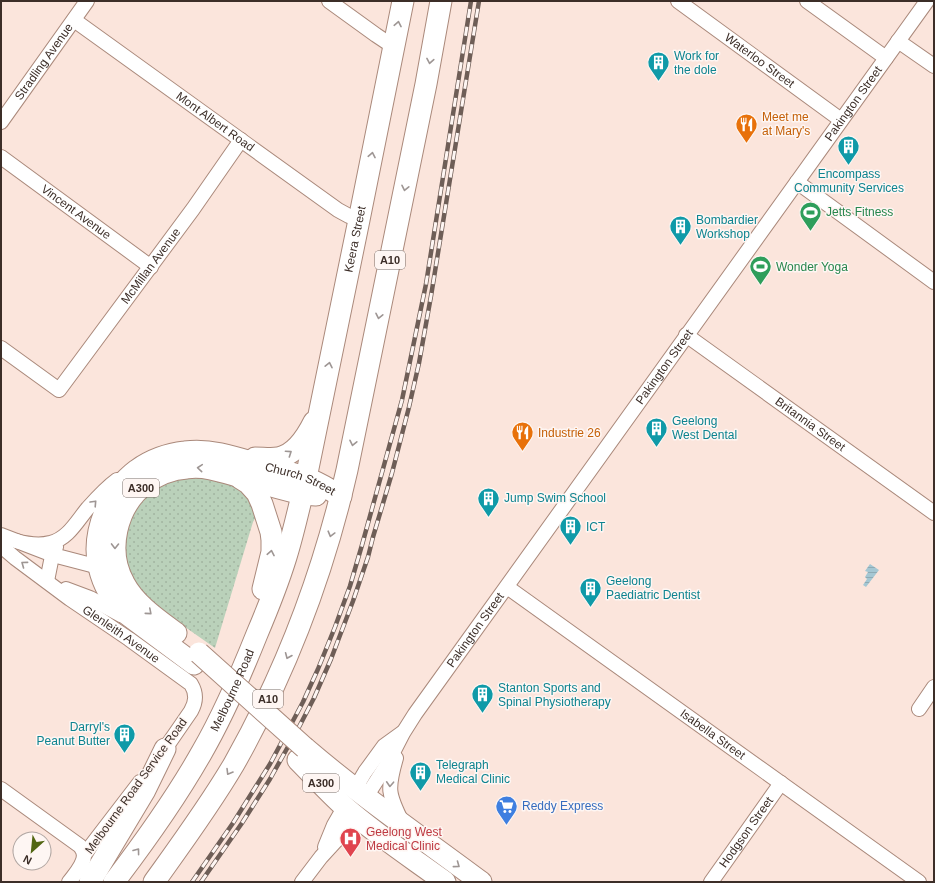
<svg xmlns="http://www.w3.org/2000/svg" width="935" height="883" font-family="Helvetica,sans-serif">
  <defs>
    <pattern id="grass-dots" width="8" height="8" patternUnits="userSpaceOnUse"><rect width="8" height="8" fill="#bad1ba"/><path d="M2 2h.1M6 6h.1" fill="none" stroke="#a1b4a0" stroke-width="1.8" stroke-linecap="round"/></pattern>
    <pattern id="water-rules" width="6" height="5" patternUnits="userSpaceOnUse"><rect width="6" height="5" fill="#a4c7d3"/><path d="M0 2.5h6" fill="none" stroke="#8eabb5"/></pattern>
  </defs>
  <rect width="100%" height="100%" fill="#fbe5dc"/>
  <path fill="url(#grass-dots)" d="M196,476L244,487L259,511L253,522L215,648L148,601L136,586L126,562L124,545L125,531L139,502L162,483Z"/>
  <path fill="url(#water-rules)" d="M870,564L879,570L866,587L863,585L867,579L865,577L868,572L865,571Z"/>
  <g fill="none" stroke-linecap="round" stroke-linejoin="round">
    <defs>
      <g id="minor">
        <path d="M329,1L376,35L394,47"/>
        <path id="s1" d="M678,1L841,120"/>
        <path d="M807,1L886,58"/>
        <path id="s2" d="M74,20L338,210L349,216L359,220"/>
        <path d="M898,41L934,66"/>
        <path id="s3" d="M1,122L87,1"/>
        <path id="s4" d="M1,157L151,267"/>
        <path d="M797,182L934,282"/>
        <path id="s5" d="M686,335L934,513"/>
        <path id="s6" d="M1,348L59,390L193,209L241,140"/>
        <path d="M1,535L53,555L99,567"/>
        <path d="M16,541C27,544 39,546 50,543C68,539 77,521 88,508C97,498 106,488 117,480"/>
        <path id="s7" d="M1,546L15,558L70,599L129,639L191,684C197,694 196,702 191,711L160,756"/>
        <path d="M47,581L51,561L56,547"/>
        <path id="s8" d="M507,587L919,882"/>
        <path d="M66,589L90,598L121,615"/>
        <path d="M919,709L934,687"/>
        <path d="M396,758C387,789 388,794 402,822"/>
        <path d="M1,789L80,846L83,851L84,855"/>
        <path d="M355,789L365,772L384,746L402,733"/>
        <path id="s9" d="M366,797L386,766L403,733L415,714L927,1"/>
        <path d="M325,847L334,825L345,806"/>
        <path d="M69,882C75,874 84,865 84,855L140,782"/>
        <path d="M302,882L321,857L343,833L355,815"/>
        <path id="s10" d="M711,882L781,783"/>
      </g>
      <g id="highway">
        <path d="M255,458C263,458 271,459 278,458C295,455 307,436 314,422"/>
        <path d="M240,478L248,483L257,493L262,504L271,532L272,540V552L263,589"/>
        <path d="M176,633C157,619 135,604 124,583C106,551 116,507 145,484C157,475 172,469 187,468C206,465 226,473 244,478C263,484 282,489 302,494L316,495"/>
        <path id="s11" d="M194,664L124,612C111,599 103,584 99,567C91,532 109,491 137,470C151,460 167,454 185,452C214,448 243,460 271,468C282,471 295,473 306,478C318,482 330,490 341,496"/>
        <path d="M305,748C361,796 422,838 481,882"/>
        <path d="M298,760C314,776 329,793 346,808C377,835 412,858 445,882"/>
        <path d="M90,882L145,790L165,749"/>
        <path id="s12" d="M114,882C146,840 176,798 202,752C224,714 241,674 257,634C268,608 278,583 286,557C294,531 300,504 306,478L359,220L403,1"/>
        <path d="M154,882C182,843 210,805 234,764C287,670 323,575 347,470L426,84L441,1"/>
      </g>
    </defs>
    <use href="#minor" stroke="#aa897b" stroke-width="16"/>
    <use href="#highway" stroke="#aa897b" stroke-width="23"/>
    <use href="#minor" stroke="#fff" stroke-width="14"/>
    <use href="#highway" stroke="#fff" stroke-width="21"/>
    <defs>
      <g id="rail">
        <path d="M192,882L233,823L270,764L303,702L318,669L335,627L350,586L362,545L402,400L426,284L471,1"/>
        <path d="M201,882L242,823L270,779L299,727L314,698L331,659L353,601L368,557L373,537L392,473L409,407L419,363L431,296L479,1"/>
      </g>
    </defs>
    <use href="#rail" stroke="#6e5e57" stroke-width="4.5"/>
    <use href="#rail" stroke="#fef6f3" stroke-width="3" stroke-dasharray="9" stroke-linecap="butt"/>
    <defs>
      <path id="highway-bridge" d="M199,653L305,748"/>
    </defs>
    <use href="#highway-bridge" stroke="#aa897b" stroke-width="23" stroke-linecap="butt"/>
    <use href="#highway-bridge" stroke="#fff" stroke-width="21"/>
  </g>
  <defs><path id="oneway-chevron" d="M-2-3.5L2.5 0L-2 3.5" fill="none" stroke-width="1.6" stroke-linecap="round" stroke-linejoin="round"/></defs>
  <g stroke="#9e9694">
    <use href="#oneway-chevron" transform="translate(398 24) rotate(-79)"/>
    <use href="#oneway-chevron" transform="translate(430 61) rotate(100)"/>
    <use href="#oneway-chevron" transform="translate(372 155) rotate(-79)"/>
    <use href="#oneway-chevron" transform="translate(405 188) rotate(102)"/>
    <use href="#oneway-chevron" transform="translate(379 316) rotate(102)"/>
    <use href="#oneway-chevron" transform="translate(329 365) rotate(-78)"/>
    <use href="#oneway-chevron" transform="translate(353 443) rotate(102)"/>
    <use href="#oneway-chevron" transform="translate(289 453) rotate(-34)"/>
    <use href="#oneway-chevron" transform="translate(200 468) rotate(-175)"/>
    <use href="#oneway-chevron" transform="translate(94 503) rotate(-47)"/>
    <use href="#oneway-chevron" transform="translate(331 534) rotate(105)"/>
    <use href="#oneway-chevron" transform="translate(115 546) rotate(91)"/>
    <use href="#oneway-chevron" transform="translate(271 553) rotate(-79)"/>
    <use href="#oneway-chevron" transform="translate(24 564) rotate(-144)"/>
    <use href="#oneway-chevron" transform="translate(149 612) rotate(41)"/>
    <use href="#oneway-chevron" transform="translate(288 656) rotate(113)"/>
    <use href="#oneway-chevron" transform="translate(229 772) rotate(121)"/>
    <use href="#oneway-chevron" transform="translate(390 784) rotate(93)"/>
    <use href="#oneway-chevron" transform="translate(137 851) rotate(-53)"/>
    <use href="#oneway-chevron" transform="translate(457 865) rotate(36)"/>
  </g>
  <defs>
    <symbol id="building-pin" viewBox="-11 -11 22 30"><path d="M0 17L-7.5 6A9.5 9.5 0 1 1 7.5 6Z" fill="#0f9aa8" stroke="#fef6f3"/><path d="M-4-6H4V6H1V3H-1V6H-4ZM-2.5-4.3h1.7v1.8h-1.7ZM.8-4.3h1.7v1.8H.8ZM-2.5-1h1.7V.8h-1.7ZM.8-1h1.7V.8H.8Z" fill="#fff"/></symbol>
    <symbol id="restaurant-pin" viewBox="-11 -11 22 30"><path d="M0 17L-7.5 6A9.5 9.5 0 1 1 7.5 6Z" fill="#e8710a" stroke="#fef6f3"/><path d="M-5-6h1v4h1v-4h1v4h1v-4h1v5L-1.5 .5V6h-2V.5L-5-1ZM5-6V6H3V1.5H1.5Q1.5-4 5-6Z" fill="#fff"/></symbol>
    <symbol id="stadium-pin" viewBox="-11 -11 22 30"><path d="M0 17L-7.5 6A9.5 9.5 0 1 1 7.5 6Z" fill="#2e9e5b" stroke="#fef6f3"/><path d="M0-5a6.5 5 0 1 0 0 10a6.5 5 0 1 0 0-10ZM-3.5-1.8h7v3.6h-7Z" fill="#fff"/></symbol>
    <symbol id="supermarket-pin" viewBox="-11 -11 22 30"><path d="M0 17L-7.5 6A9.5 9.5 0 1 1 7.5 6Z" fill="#3f7fe0" stroke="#fef6f3"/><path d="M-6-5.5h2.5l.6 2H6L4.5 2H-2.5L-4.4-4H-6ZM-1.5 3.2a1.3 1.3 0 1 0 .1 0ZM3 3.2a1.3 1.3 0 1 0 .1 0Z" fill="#fff"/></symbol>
    <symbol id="hospital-pin" viewBox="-11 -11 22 30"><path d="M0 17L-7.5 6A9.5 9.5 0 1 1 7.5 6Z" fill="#e0444e" stroke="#fef6f3"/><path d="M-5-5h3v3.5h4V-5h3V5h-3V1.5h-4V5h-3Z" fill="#fff"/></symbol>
  </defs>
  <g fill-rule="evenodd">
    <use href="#building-pin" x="646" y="50" width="25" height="34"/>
    <use href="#restaurant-pin" x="734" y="112" width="25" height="34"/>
    <use href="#building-pin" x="836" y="134" width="25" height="34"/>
    <use href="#stadium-pin" x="798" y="200" width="25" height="34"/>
    <use href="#building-pin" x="668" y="214" width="25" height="34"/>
    <use href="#stadium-pin" x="748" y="254" width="25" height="34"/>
    <use href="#building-pin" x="644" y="416" width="25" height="34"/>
    <use href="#restaurant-pin" x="510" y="420" width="25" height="34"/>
    <use href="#building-pin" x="476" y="486" width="25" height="34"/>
    <use href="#building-pin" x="558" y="514" width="25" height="34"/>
    <use href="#building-pin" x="578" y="576" width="25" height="34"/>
    <use href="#building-pin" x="470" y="682" width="25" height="34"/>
    <use href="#building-pin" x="112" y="722" width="25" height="34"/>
    <use href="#building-pin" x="408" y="760" width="25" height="34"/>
    <use href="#supermarket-pin" x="494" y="794" width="25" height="34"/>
    <use href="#hospital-pin" x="338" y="826" width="25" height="34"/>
  </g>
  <g text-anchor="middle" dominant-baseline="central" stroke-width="3" stroke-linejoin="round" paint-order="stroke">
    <g fill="#fef6f3" stroke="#766a65" stroke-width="1">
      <rect x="375" y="251" width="30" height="18" rx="3"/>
      <rect x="123" y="479" width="36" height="18" rx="3"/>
      <rect x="253" y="690" width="30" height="18" rx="3"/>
      <rect x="303" y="774" width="36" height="18" rx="3"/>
    </g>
    <g font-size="11" font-weight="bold" fill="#3c2e28">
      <text x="390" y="260">A10</text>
      <text x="141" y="488">A300</text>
      <text x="268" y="699">A10</text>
      <text x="321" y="783">A300</text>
    </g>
    <g font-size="12" fill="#0d838f" stroke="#fef6f3" text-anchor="start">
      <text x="674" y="56">Work for<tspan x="674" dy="14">the dole</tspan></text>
      <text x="849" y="174" text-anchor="middle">Encompass<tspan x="849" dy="14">Community Services</tspan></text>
      <text x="696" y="220">Bombardier<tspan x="696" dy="14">Workshop</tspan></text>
      <text x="672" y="421">Geelong<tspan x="672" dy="14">West Dental</tspan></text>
      <text x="504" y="498">Jump Swim School</text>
      <text x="586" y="527">ICT</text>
      <text x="606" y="581">Geelong<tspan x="606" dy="14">Paediatric Dentist</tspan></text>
      <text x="498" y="688">Stanton Sports and<tspan x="498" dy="14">Spinal Physiotherapy</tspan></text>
      <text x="110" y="727" text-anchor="end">Darryl's<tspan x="110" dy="14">Peanut Butter</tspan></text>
      <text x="436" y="765">Telegraph<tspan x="436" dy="14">Medical Clinic</tspan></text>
    </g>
    <g font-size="12" fill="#3c2e28" stroke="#fef6f3">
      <text stroke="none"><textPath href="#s1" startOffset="101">Waterloo Street</textPath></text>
      <text stroke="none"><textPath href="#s3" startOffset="74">Stradling Avenue</textPath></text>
      <text stroke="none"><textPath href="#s9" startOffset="848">Pakington Street</textPath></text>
      <text stroke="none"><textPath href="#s2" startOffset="174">Mont Albert Road</textPath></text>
      <text stroke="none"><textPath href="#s4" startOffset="93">Vincent Avenue</textPath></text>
      <text stroke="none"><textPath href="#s12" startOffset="695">Keera Street</textPath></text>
      <text stroke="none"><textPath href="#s6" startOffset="226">McMillan Avenue</textPath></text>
      <text stroke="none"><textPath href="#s9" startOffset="524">Pakington Street</textPath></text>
      <text stroke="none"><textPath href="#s5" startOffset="153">Britannia Street</textPath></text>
      <text stroke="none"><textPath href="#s11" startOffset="420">Church Street</textPath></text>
      <text stroke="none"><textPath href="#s9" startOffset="200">Pakington Street</textPath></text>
      <text stroke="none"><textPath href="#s7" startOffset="149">Glenleith Avenue</textPath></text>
      <text stroke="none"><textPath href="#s12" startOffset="226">Melbourne Road</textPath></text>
      <text stroke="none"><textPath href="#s8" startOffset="253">Isabella Street</textPath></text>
      <text transform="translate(136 786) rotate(-54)">Melbourne Road Service Road</text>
      <text stroke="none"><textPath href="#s10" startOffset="61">Hodgson Street</textPath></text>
    </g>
    <g font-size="12" fill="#c56008" stroke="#fef6f3" text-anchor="start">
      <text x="762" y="117">Meet me<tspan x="762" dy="14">at Mary's</tspan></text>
      <text x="538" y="433">Industrie 26</text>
    </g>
    <g font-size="12" fill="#27864d" stroke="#fef6f3" text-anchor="start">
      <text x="826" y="212">Jetts Fitness</text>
      <text x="776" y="267">Wonder Yoga</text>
    </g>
    <g font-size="12" fill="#366cbe" stroke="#fef6f3" text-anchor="start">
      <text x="522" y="806">Reddy Express</text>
    </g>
    <g font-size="12" fill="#be3a42" stroke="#fef6f3" text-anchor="start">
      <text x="366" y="832">Geelong West<tspan x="366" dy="14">Medical Clinic</tspan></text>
    </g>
  </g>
  <rect width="935" height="883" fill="none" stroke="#3c2e28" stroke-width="4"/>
  <g transform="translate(32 851) rotate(207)"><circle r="19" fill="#fef6f3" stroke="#b0a6a2"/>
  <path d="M0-3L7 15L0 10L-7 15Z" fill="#516612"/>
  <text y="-6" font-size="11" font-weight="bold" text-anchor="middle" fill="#3c2e28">N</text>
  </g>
</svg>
